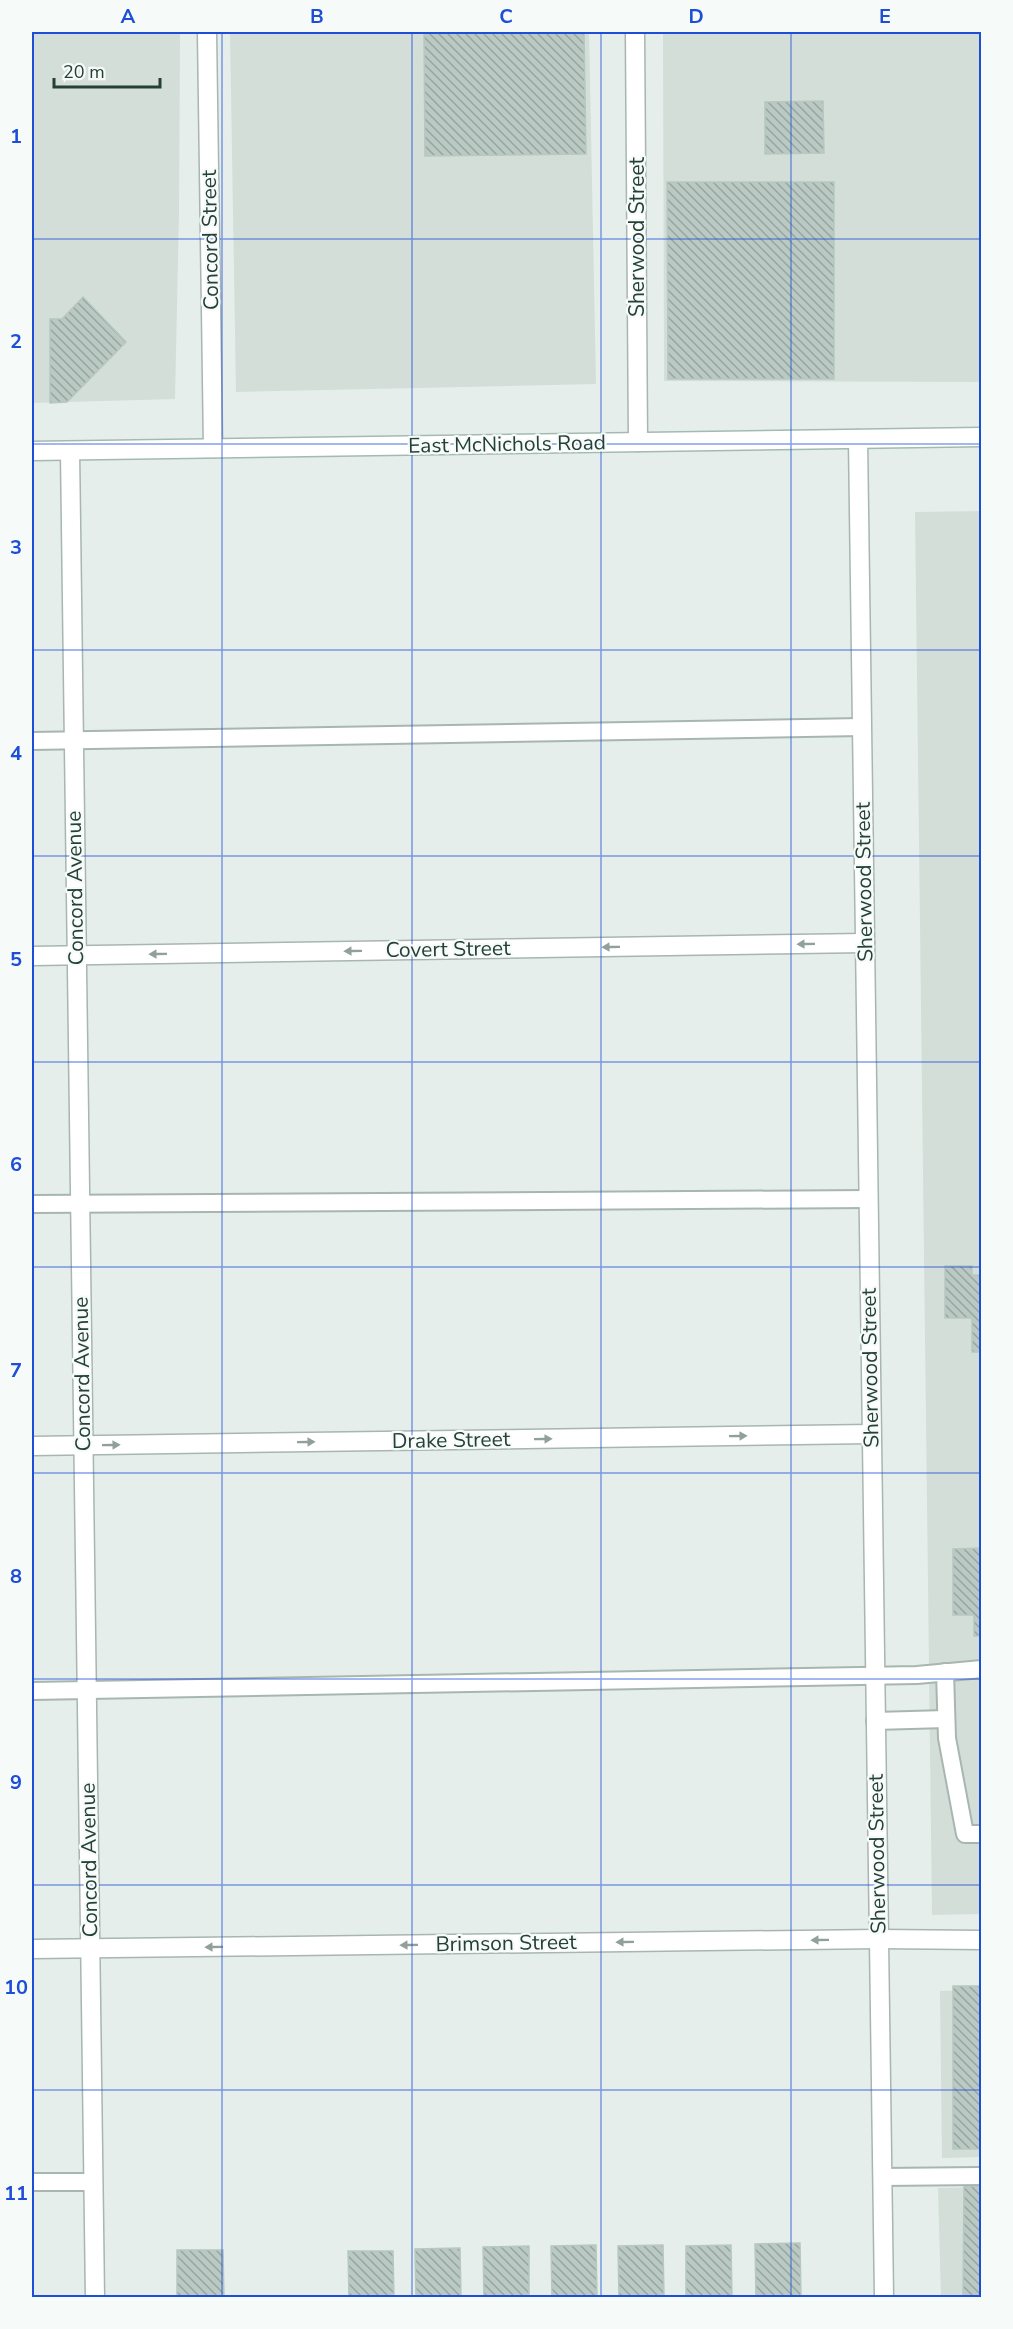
<svg xmlns="http://www.w3.org/2000/svg" width="1013" height="2329" font-family="'Nunito Sans',sans-serif">
  <defs>
    <pattern id="building-back-hatch" width="6" height="6" patternUnits="userSpaceOnUse" patternTransform="scale(1.5)"><rect width="6" height="6" fill="#bac9c3"/><path d="M-1 5l2 2M0 0l6 6M5-1l2 2" fill="none" stroke="#97a59f"/></pattern>
  </defs>
  <rect width="100%" height="100%" fill="#e5eeea"/>
  <g fill="#d3ded9">
    <path d="M32,32H180L179,213L175,399L32,403Z"/>
    <path d="M230,32H589L596,384L236,392Z"/>
    <path d="M663,32H981V382L664,381Z"/>
    <path d="M982,511L981,1914L932,1915L915,512Z"/>
    <path d="M981,1990V2157L942,2158L940,1991Z"/>
    <path d="M981,2187V2297H941L938,2188Z"/>
  </g>
  <g fill="url(#building-back-hatch)" stroke="#b7c8c1" stroke-width="1.5">
    <path d="M424,32H584L586,154L425,156Z"/>
    <path d="M823,101L824,153L765,154V102Z"/>
    <path d="M667,182H834V379H668Z"/>
    <path d="M83,297L126,342L67,402L50,403V319H62Z"/>
    <path d="M945,1266H972V1275H982V1352H972V1318H945Z"/>
    <path d="M982,1548V1636H974V1615H953V1549Z"/>
    <rect x="953" y="1986" width="29" height="163"/>
    <path d="M964,2186H982V2298H963Z"/>
    <path d="M800,2243L801,2298H756L755,2244Z"/>
    <path d="M596,2245L597,2298H552L551,2246Z"/>
    <path d="M663,2245L664,2298H619L618,2246Z"/>
    <path d="M731,2245L732,2298H686V2246Z"/>
    <path d="M529,2246V2298H484L483,2247Z"/>
    <path d="M460,2248L461,2298H416L415,2249Z"/>
    <path d="M177,2250H223L224,2298H177Z"/>
    <path d="M348,2251H393L394,2298H349Z"/>
  </g>
  <g fill="none" stroke-linecap="round" stroke-linejoin="round">
    <defs>
      <g id="service">
        <path d="M32,741L862,727"/>
        <path d="M32,1204L868,1199"/>
        <path d="M945,1672L947,1738L965,1834H982"/>
        <path d="M32,1691L917,1675L982,1669"/>
        <path d="M875,1721L946,1719"/>
        <path d="M882,2177L982,2176"/>
        <path d="M32,2182H93"/>
      </g>
      <g id="minor">
        <path d="M207,32L213,448"/>
        <path d="M635,32L638,442"/>
        <path d="M70,451L95,2298"/>
        <path d="M32,956L865,943"/>
        <path d="M32,1446L871,1434"/>
        <path d="M32,1949L879,1939L982,1940"/>
      </g>
      <path id="tertiary" d="M858,439L884,2298"/>
      <path id="secondary" d="M32,451L982,437"/>
    </defs>
    <use href="#service" stroke="#a7b6b1" stroke-width="20"/>
    <use href="#minor" stroke="#a7b6b1" stroke-width="21"/>
    <use href="#tertiary" stroke="#a7b6b1" stroke-width="21"/>
    <use href="#secondary" stroke="#a3bab1" stroke-width="21"/>
    <use href="#service" stroke="#fff" stroke-width="16"/>
    <use href="#minor" stroke="#fff" stroke-width="18"/>
    <use href="#tertiary" stroke="#fff" stroke-width="18"/>
    <use href="#secondary" stroke="#fff" stroke-width="18"/>
  </g>
  <defs><path id="oneway-solid" d="M-6-.8H1V-3.2L6.5 0L1 3.2V.8H-6Z" transform="scale(1.5)"/></defs>
  <g fill="#92a09c">
    <use href="#oneway-solid" transform="translate(806 944) rotate(179)"/>
    <use href="#oneway-solid" transform="translate(611 947) rotate(179)"/>
    <use href="#oneway-solid" transform="translate(353 951) rotate(179)"/>
    <use href="#oneway-solid" transform="translate(158 954) rotate(179)"/>
    <use href="#oneway-solid" transform="translate(738 1436) rotate(-1)"/>
    <use href="#oneway-solid" transform="translate(543 1439) rotate(-1)"/>
    <use href="#oneway-solid" transform="translate(306 1442) rotate(-1)"/>
    <use href="#oneway-solid" transform="translate(111 1445) rotate(-1)"/>
    <use href="#oneway-solid" transform="translate(820 1940) rotate(179)"/>
    <use href="#oneway-solid" transform="translate(625 1942) rotate(179)"/>
    <use href="#oneway-solid" transform="translate(409 1945) rotate(179)"/>
    <use href="#oneway-solid" transform="translate(214 1947) rotate(179)"/>
  </g>
  <path fill="none" stroke="#1d4ed8" stroke-width="1.5" stroke-opacity="0.55" d="M222,32V2298M412,32V2298M601,32V2298M791,32V2298M32,239H982M32,444H982M32,650H982M32,856H982M32,1062H982M32,1267H982M32,1473H982M32,1679H982M32,1885H982M32,2090H982"/>
  <g text-anchor="middle" dominant-baseline="central" stroke-width="4.5" stroke-linejoin="round" paint-order="stroke">
    <g font-size="21" fill="#244038" stroke="#f6faf8">
      <text transform="translate(637 237) rotate(-90)">Sherwood Street</text>
      <text transform="translate(210 240) rotate(-91)">Concord Street</text>
      <text transform="translate(507 444) rotate(-1)">East McNichols Road</text>
      <text transform="translate(864 882) rotate(-91)">Sherwood Street</text>
      <text transform="translate(75 888) rotate(-91)">Concord Avenue</text>
      <text transform="translate(448 949) rotate(-1)">Covert Street</text>
      <text transform="translate(870 1368) rotate(-91)">Sherwood Street</text>
      <text transform="translate(82 1374) rotate(-91)">Concord Avenue</text>
      <text transform="translate(451 1440) rotate(-1)">Drake Street</text>
      <text transform="translate(877 1854) rotate(-91)">Sherwood Street</text>
      <text transform="translate(89 1860) rotate(-91)">Concord Avenue</text>
      <text transform="translate(506 1943) rotate(-1)">Brimson Street</text>
    </g>
  </g>
  <rect width="1013" height="2329" fill="none" stroke="#f6faf8" stroke-width="66"/>
  <path d="M54 78v9h106v-9" fill="none" stroke="#244038" stroke-width="3"/>
  <text x="63" y="78" font-size="18" fill="#244038" stroke="#f6faf8" stroke-width="4.5" paint-order="stroke">20 m</text>
  <rect x="33" y="33" width="947" height="2263" fill="none" stroke="#1d4ed8" stroke-width="2"/>
  <g font-size="20" text-anchor="middle" font-weight="bold" fill="#1d4ed8">
    <text x="128" y="23">A</text>
    <text x="317" y="23">B</text>
    <text x="506" y="23">C</text>
    <text x="696" y="23">D</text>
    <text x="885" y="23">E</text>
    <text x="16" y="143">1</text>
    <text x="16" y="348">2</text>
    <text x="16" y="554">3</text>
    <text x="16" y="760">4</text>
    <text x="16" y="966">5</text>
    <text x="16" y="1171">6</text>
    <text x="16" y="1377">7</text>
    <text x="16" y="1583">8</text>
    <text x="16" y="1789">9</text>
    <text x="16" y="1994">10</text>
    <text x="16" y="2200">11</text>
  </g>
</svg>
